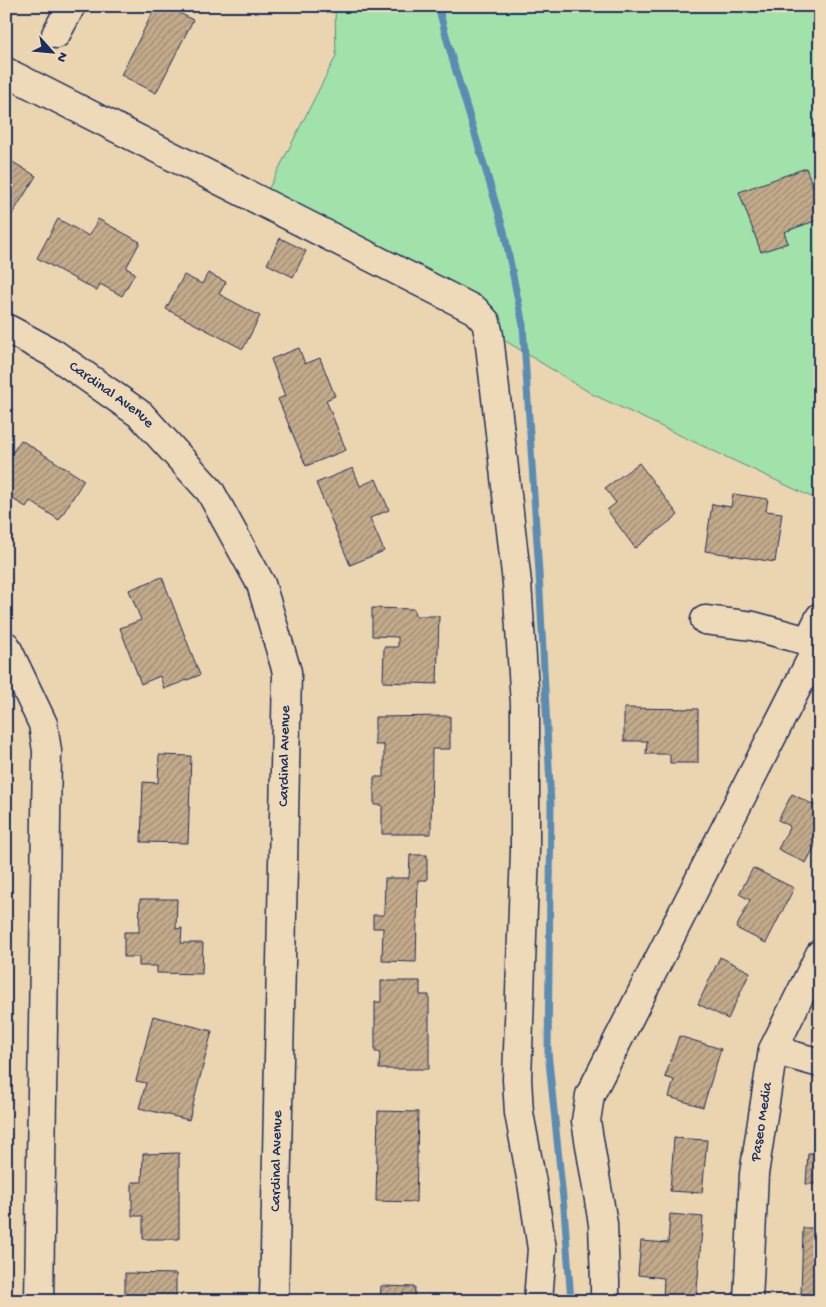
<svg xmlns="http://www.w3.org/2000/svg" width="826" height="1307" font-family="'Gochi Hand',sans-serif">
  <defs>
    <pattern id="building-hatch" width="6" height="6" patternUnits="userSpaceOnUse" patternTransform="scale(1.25)"><rect width="6" height="6" fill="#c3aa8a"/><path d="M-1 1l2-2M0 6l6-6M5 7l2-2" fill="none" stroke="#9e8b74"/></pattern>
  </defs>
  <rect width="100%" height="100%" fill="#ebd4b0"/>
  <filter id="ink" filterUnits="userSpaceOnUse"><feTurbulence type="fractalNoise" baseFrequency=".02" numOctaves="2"/><feDisplacementMap in="SourceGraphic" scale="10" xChannelSelector="R" yChannelSelector="G"/><feConvolveMatrix kernelMatrix="1 2 1 2 8 2 1 2 1" color-interpolation-filters="sRGB"/></filter>
  <g filter="url(#ink)">
    <path fill="#a1e1aa" stroke="#5e8884" d="M335,6H820V501L592,394L478,324L267,192L336,56Z"/>
    <g fill="none" stroke-linecap="round" stroke-linejoin="round">
      <path stroke="#5c8cb1" stroke-width="7" d="M438,6L452,58L504,231L523,325L539,573L551,805L548,1052L564,1208L571,1301"/>
    </g>
    <g fill="url(#building-hatch)" stroke="#1b2f5e">
      <path d="M156,6H166L193,20L156,93L121,75Z"/>
      <path d="M6,158L36,176L6,224Z"/>
      <path d="M806,168L820,205V219L784,232L788,243L761,252L739,192Z"/>
      <path d="M58,219L89,236L98,219L140,242L126,268L135,273L122,296L100,284L97,291L37,258Z"/>
      <path d="M280,238L306,251L293,277L267,264Z"/>
      <path d="M208,273L226,282L219,294L260,316L243,349L166,309L184,275L202,284Z"/>
      <path d="M299,348L305,364L320,358L335,396L326,400L346,450L306,466L278,399L285,396L271,359Z"/>
      <path d="M21,440L84,480L59,520L30,501L26,507L6,495V450L12,453Z"/>
      <path d="M639,463L678,515L635,548L607,510L616,503L605,488Z"/>
      <path d="M353,468L360,486L376,479L389,510L370,518L384,551L350,565L316,483Z"/>
      <path d="M733,494L768,499L766,511L782,513L775,562L705,551L712,504L731,507Z"/>
      <path d="M162,577L200,675L164,689L160,676L141,684L120,628L141,620L129,590Z"/>
      <path d="M372,608L414,609L415,616H439L437,684L383,682L384,647H398V637L372,636Z"/>
      <path d="M624,708L698,709V763H670V754H646L647,741H624Z"/>
      <path d="M450,716V749H432L431,834H382V805H374V777H384V745H375V717Z"/>
      <path d="M159,755L191,756L188,843L141,842L143,782L158,783Z"/>
      <path d="M792,794L820,808V836L806,863L778,849L790,826L778,820Z"/>
      <path d="M410,855H427V880H418L416,962L382,961L383,928H373V915H384L385,878H409Z"/>
      <path d="M753,868L794,888L766,943L736,928L750,900L739,894Z"/>
      <path d="M140,899H177L176,929L182,928L181,943H203L202,974L157,973V966H139V957H124V932H139Z"/>
      <path d="M720,957L750,972L728,1019L698,1004Z"/>
      <path d="M381,981H420V995H429V1069H379L380,1052H375V1002H381Z"/>
      <path d="M153,1016L212,1031L189,1120L139,1108L146,1083L136,1081Z"/>
      <path d="M679,1036L721,1049L703,1107L669,1097L674,1080L665,1077Z"/>
      <path d="M378,1111L418,1112L416,1202L376,1201Z"/>
      <path d="M674,1138L707,1140L702,1193L670,1191Z"/>
      <path d="M179,1153V1239H143V1216H132V1182H142L143,1154Z"/>
      <path d="M808,1153H820V1184H806Z"/>
      <path d="M670,1214L703,1217L696,1301L663,1298L664,1278L638,1275L641,1241L668,1243Z"/>
      <path d="M803,1228H820V1295L801,1294Z"/>
      <path d="M125,1273L176,1274V1301H125Z"/>
      <path d="M381,1286L415,1287L414,1301H380Z"/>
    </g>
    <g fill="none" stroke-linecap="round" stroke-linejoin="round">
      <defs>
        <g id="minor">
          <path d="M56,34L71,6"/>
          <path d="M6,72L475,310L486,322L489,336L517,583L525,704V850L517,1079L519,1113L532,1183L542,1249L538,1301"/>
          <path id="s1" d="M6,328L53,353L141,415L210,491L261,584L287,672L274,1301"/>
          <path d="M705,620L753,626L808,641L820,647"/>
          <path d="M808,641L820,617"/>
          <path d="M6,646L43,724L47,751L39,1301"/>
          <path d="M773,1050L820,1063"/>
          <path d="M605,1301V1281L603,1224L586,1121L590,1095L818,646"/>
          <path id="s2" d="M748,1301L754,1174L773,1050L820,954"/>
        </g>
      </defs>
      <use href="#minor" stroke="#1b2f5e" stroke-width="31"/>
      <use href="#minor" stroke="#eedab8" stroke-width="28"/>
    </g>
  </g>
  <g text-anchor="middle" dominant-baseline="central" stroke-width="5" stroke-linejoin="round" paint-order="stroke">
    <g font-size="15" fill="#1b2f5e" stroke="#eedab8">
      <text stroke="none"><textPath href="#s1" startOffset="125">Cardinal Avenue</textPath></text>
      <text transform="translate(285 756) rotate(-89)">Cardinal Avenue</text>
      <text stroke="none"><textPath href="#s2" startOffset="180">Paseo Media</textPath></text>
      <text transform="translate(277 1161) rotate(-89)">Cardinal Avenue</text>
    </g>
  </g>
  <rect width="826" height="1307" fill="none" stroke="#eedab8" stroke-width="25"/>
  <rect x="12" y="12" width="801" height="1282" fill="none" stroke="#1b2f5e" stroke-width="2" filter="url(#ink)"/>
  <g transform="translate(52 52) rotate(117)" stroke="#eedab8" stroke-width="4" paint-order="stroke">
  <path d="M0-4L9 19L0 12L-9 19Z" fill="#1b2f5e"/>
  <text y="-8" font-size="14" font-weight="bold" text-anchor="middle" fill="#1b2f5e">N</text>
  </g>
</svg>
